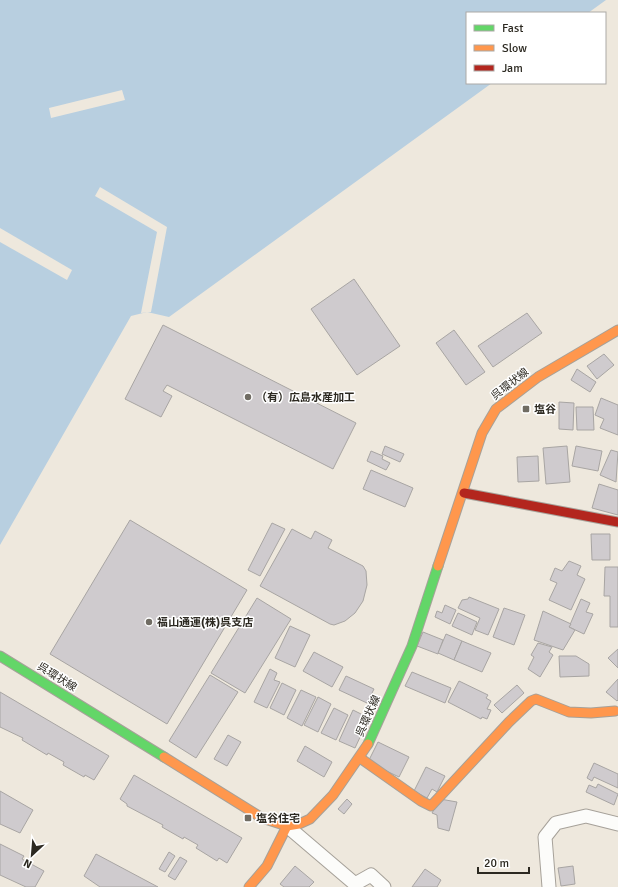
<svg xmlns="http://www.w3.org/2000/svg" width="618" height="887" font-family="Signika,'Noto Sans JP',sans-serif">
  <rect width="100%" height="100%" fill="#eee8dd"/>
  <path fill="#b8cfe0" d="M0,0H606L588,13H467V83H492L169,317L147,312L131,316L0,545Z"/>
  <g fill="#eee8dd">
    <path d="M122,90L125,100L51,118L49,108Z"/>
    <path d="M100,187L167,227L151,312L141,313L157,232L95,196Z"/>
    <path d="M0,228L72,270L67,280L0,242Z"/>
  </g>
  <g fill="#cfcbce" stroke="#a8a5a3">
    <path d="M354,279L400,346L357,375L311,309Z"/>
    <path d="M527,313L542,333L493,367L478,346Z"/>
    <path d="M163,325L356,423L333,469L167,385L163,391L172,396L161,417L125,399Z"/>
    <path d="M454,330L485,372L466,385L436,343Z"/>
    <path d="M604,354L614,365L597,379L587,366Z"/>
    <path d="M577,369L596,382L590,392L571,380Z"/>
    <path d="M601,398L618,405V435L600,428L604,419L595,415Z"/>
    <path d="M559,402L574,403L573,430L559,429Z"/>
    <path d="M576,407H593L594,430H577Z"/>
    <path d="M385,446L404,454L400,462L382,454Z"/>
    <path d="M567,446L570,482L546,484L543,448Z"/>
    <path d="M576,446L602,451L598,471L572,466Z"/>
    <path d="M611,450L618,452L616,482L600,475Z"/>
    <path d="M371,451L383,456L382,459L390,463L386,470L367,461Z"/>
    <path d="M538,456L539,481L518,482L517,457Z"/>
    <path d="M371,470L413,488L405,507L363,489Z"/>
    <path d="M599,484L618,490V515L592,508Z"/>
    <path d="M130,520L247,590L167,724L50,654Z"/>
    <path d="M272,523L285,529L260,576L248,570Z"/>
    <path d="M292,529L311,539L315,531L332,540L328,548L363,566L366,571L367,585L363,601L355,613L345,621L334,625L330,624L260,586Z"/>
    <path d="M591,534H610V560H592Z"/>
    <path d="M569,561L581,566L577,575L585,579L571,610L549,600L557,583L550,580L555,568L562,571Z"/>
    <path d="M605,567H618V627H610V596H604Z"/>
    <path d="M469,597L499,609L488,635L475,630L480,618L458,608L462,600L468,599Z"/>
    <path d="M257,598L291,619L245,693L211,673Z"/>
    <path d="M581,599L590,603L586,612L593,614L584,634L569,627Z"/>
    <path d="M445,605L456,610L450,624L435,617L437,611L442,613Z"/>
    <path d="M504,608L525,615L514,645L493,637Z"/>
    <path d="M543,611L571,624L569,627L575,630L563,650L534,640Z"/>
    <path d="M458,613L477,622L472,635L452,626Z"/>
    <path d="M290,626L310,635L295,667L275,658Z"/>
    <path d="M423,632L443,640L438,654L417,646Z"/>
    <path d="M446,634L462,641L454,660L438,653Z"/>
    <path d="M462,641L491,653L482,672L454,660Z"/>
    <path d="M538,643L552,647L549,652L553,655L540,677L528,669L534,657L531,655Z"/>
    <path d="M618,649V668L608,658Z"/>
    <path d="M314,652L343,667L332,687L303,671Z"/>
    <path d="M559,656H576L589,664V676L560,677Z"/>
    <path d="M270,669L277,673L274,680L280,682L267,708L254,702Z"/>
    <path d="M412,672L451,688L445,703L405,686Z"/>
    <path d="M210,675L238,692L196,758L169,741Z"/>
    <path d="M346,676L374,689L367,703L339,690Z"/>
    <path d="M618,679V700L617,701L606,692Z"/>
    <path d="M459,681L488,695L486,698L491,701L487,709L491,710L487,719L482,717L481,719L448,702Z"/>
    <path d="M282,683L296,690L284,715L270,708Z"/>
    <path d="M517,685L524,693L502,713L494,705Z"/>
    <path d="M301,690L316,697L302,726L287,718Z"/>
    <path d="M0,692L109,756L94,780L85,775L84,777L63,765L64,762L48,753L47,755L22,740L23,738L0,727Z"/>
    <path d="M318,697L331,704L318,732L304,725Z"/>
    <path d="M334,708L348,715L336,740L321,733Z"/>
    <path d="M353,710L369,718L355,748L339,741Z"/>
    <path d="M228,735L241,742L227,766L214,759Z"/>
    <path d="M378,742L409,757L399,777L368,762Z"/>
    <path d="M305,746L332,762L324,777L297,761Z"/>
    <path d="M594,763L618,774V788L594,777L592,781L587,778Z"/>
    <path d="M426,767L445,776L437,792L432,789L427,798L414,791Z"/>
    <path d="M134,775L242,838L227,863L219,858L217,861L196,848L198,845L184,837L183,839L162,827L163,825L127,806V804L120,799Z"/>
    <path d="M598,784L618,794L614,805L586,792L589,785L596,788Z"/>
    <path d="M0,791L33,810L20,833L0,824Z"/>
    <path d="M347,799L352,804L344,814L338,809Z"/>
    <path d="M440,799L457,802L449,831L438,828L437,815L432,813Z"/>
    <path d="M0,844L24,856L22,859L44,871L35,887H26L0,875Z"/>
    <path d="M169,852L175,856L165,872L159,869Z"/>
    <path d="M96,854L158,887H100L84,876Z"/>
    <path d="M180,857L187,861L175,880L168,876Z"/>
    <path d="M295,866L314,882L309,887H284L280,884Z"/>
    <path d="M573,866L575,884L561,886L558,868Z"/>
    <path d="M425,869L441,880L437,887H412Z"/>
  </g>
  <g fill="none" stroke-linecap="round" stroke-linejoin="round">
    <defs>
      <g id="street">
        <path d="M287,826L355,884L371,875L384,887"/>
        <path d="M549,887L545,837L556,823L586,816L618,824"/>
      </g>
      <g id="fast">
        <path d="M0,656L164,757"/>
        <path d="M368,744L412,646L438,566"/>
      </g>
      <g id="slow">
        <path d="M438,566L482,433L496,409L538,377L618,330"/>
        <path d="M164,757L262,818L287,826L299,824L310,819L333,795L368,744"/>
        <path d="M360,758L421,801L431,806L509,722L531,701L536,699L569,712L591,713L615,711"/>
        <path d="M249,887L267,866L287,826"/>
      </g>
      <path id="jam" d="M464,493L618,522"/>
    </defs>
    <use href="#street" stroke="#a6a199" stroke-width="15"/>
    <use href="#fast" stroke="#a6a199" stroke-width="11"/>
    <use href="#slow" stroke="#a6a199" stroke-width="11"/>
    <use href="#jam" stroke="#a6a199" stroke-width="11"/>
    <use href="#street" stroke="#fcfcfa" stroke-width="13"/>
    <use href="#fast" stroke="#63d668" stroke-width="9"/>
    <use href="#slow" stroke="#ff974d" stroke-width="9"/>
    <use href="#jam" stroke="#b3261e" stroke-width="9"/>
  </g>
  <g fill="#706c63" stroke="#fff" stroke-width="1.5">
    <circle cx="248" cy="397" r="4"/>
    <rect x="522" y="405" width="8" height="8" rx="2"/>
    <circle cx="149" cy="622" r="4"/>
    <rect x="244" y="814" width="8" height="8" rx="2"/>
  </g>
  <g text-anchor="middle" dominant-baseline="central" stroke-width="3" stroke-linejoin="round" paint-order="stroke">
    <g font-size="11" fill="#2c2921" stroke="#fff">
      <text transform="translate(510 384) rotate(-38)">呉環状線</text>
      <text transform="translate(57 677) rotate(32)">呉環状線</text>
      <text transform="translate(368 716) rotate(-66)">呉環状線</text>
    </g>
    <g font-size="11" font-weight="bold" fill="#2c2921" stroke="#fff" text-anchor="start">
      <text x="256" y="397">（有）広島水産加工</text>
      <text x="534" y="409">塩谷</text>
      <text x="157" y="622">福山通運(株)呉支店</text>
      <text x="256" y="818">塩谷住宅</text>
    </g>
  </g>
  <rect x="466" y="12" width="140" height="72" fill="#ffffff" stroke="#aba9a6"/>
  <rect x="474" y="25" width="20" height="6" fill="#63d668" stroke="#aba9a6"/>
  <text x="502" y="32" font-size="12" fill="#2c2921">Fast</text>
  <rect x="474" y="45" width="20" height="6" fill="#ff974d" stroke="#aba9a6"/>
  <text x="502" y="52" font-size="12" fill="#2c2921">Slow</text>
  <rect x="474" y="65" width="20" height="6" fill="#b3261e" stroke="#aba9a6"/>
  <text x="502" y="72" font-size="12" fill="#2c2921">Jam</text>
  <g transform="translate(32 855) rotate(206)" stroke="#ffffff" stroke-width="3" paint-order="stroke">
  <path d="M0-3L7 15L0 10L-7 15Z" fill="#2c2921"/>
  <text y="-6" font-size="11" font-weight="bold" text-anchor="middle" fill="#2c2921">N</text>
  </g>
  <path d="M478 867v6h51v-6" fill="none" stroke="#2c2921" stroke-width="2"/>
  <text x="484" y="867" font-size="12" fill="#2c2921" stroke="#ffffff" stroke-width="3" paint-order="stroke">20 m</text>
</svg>
